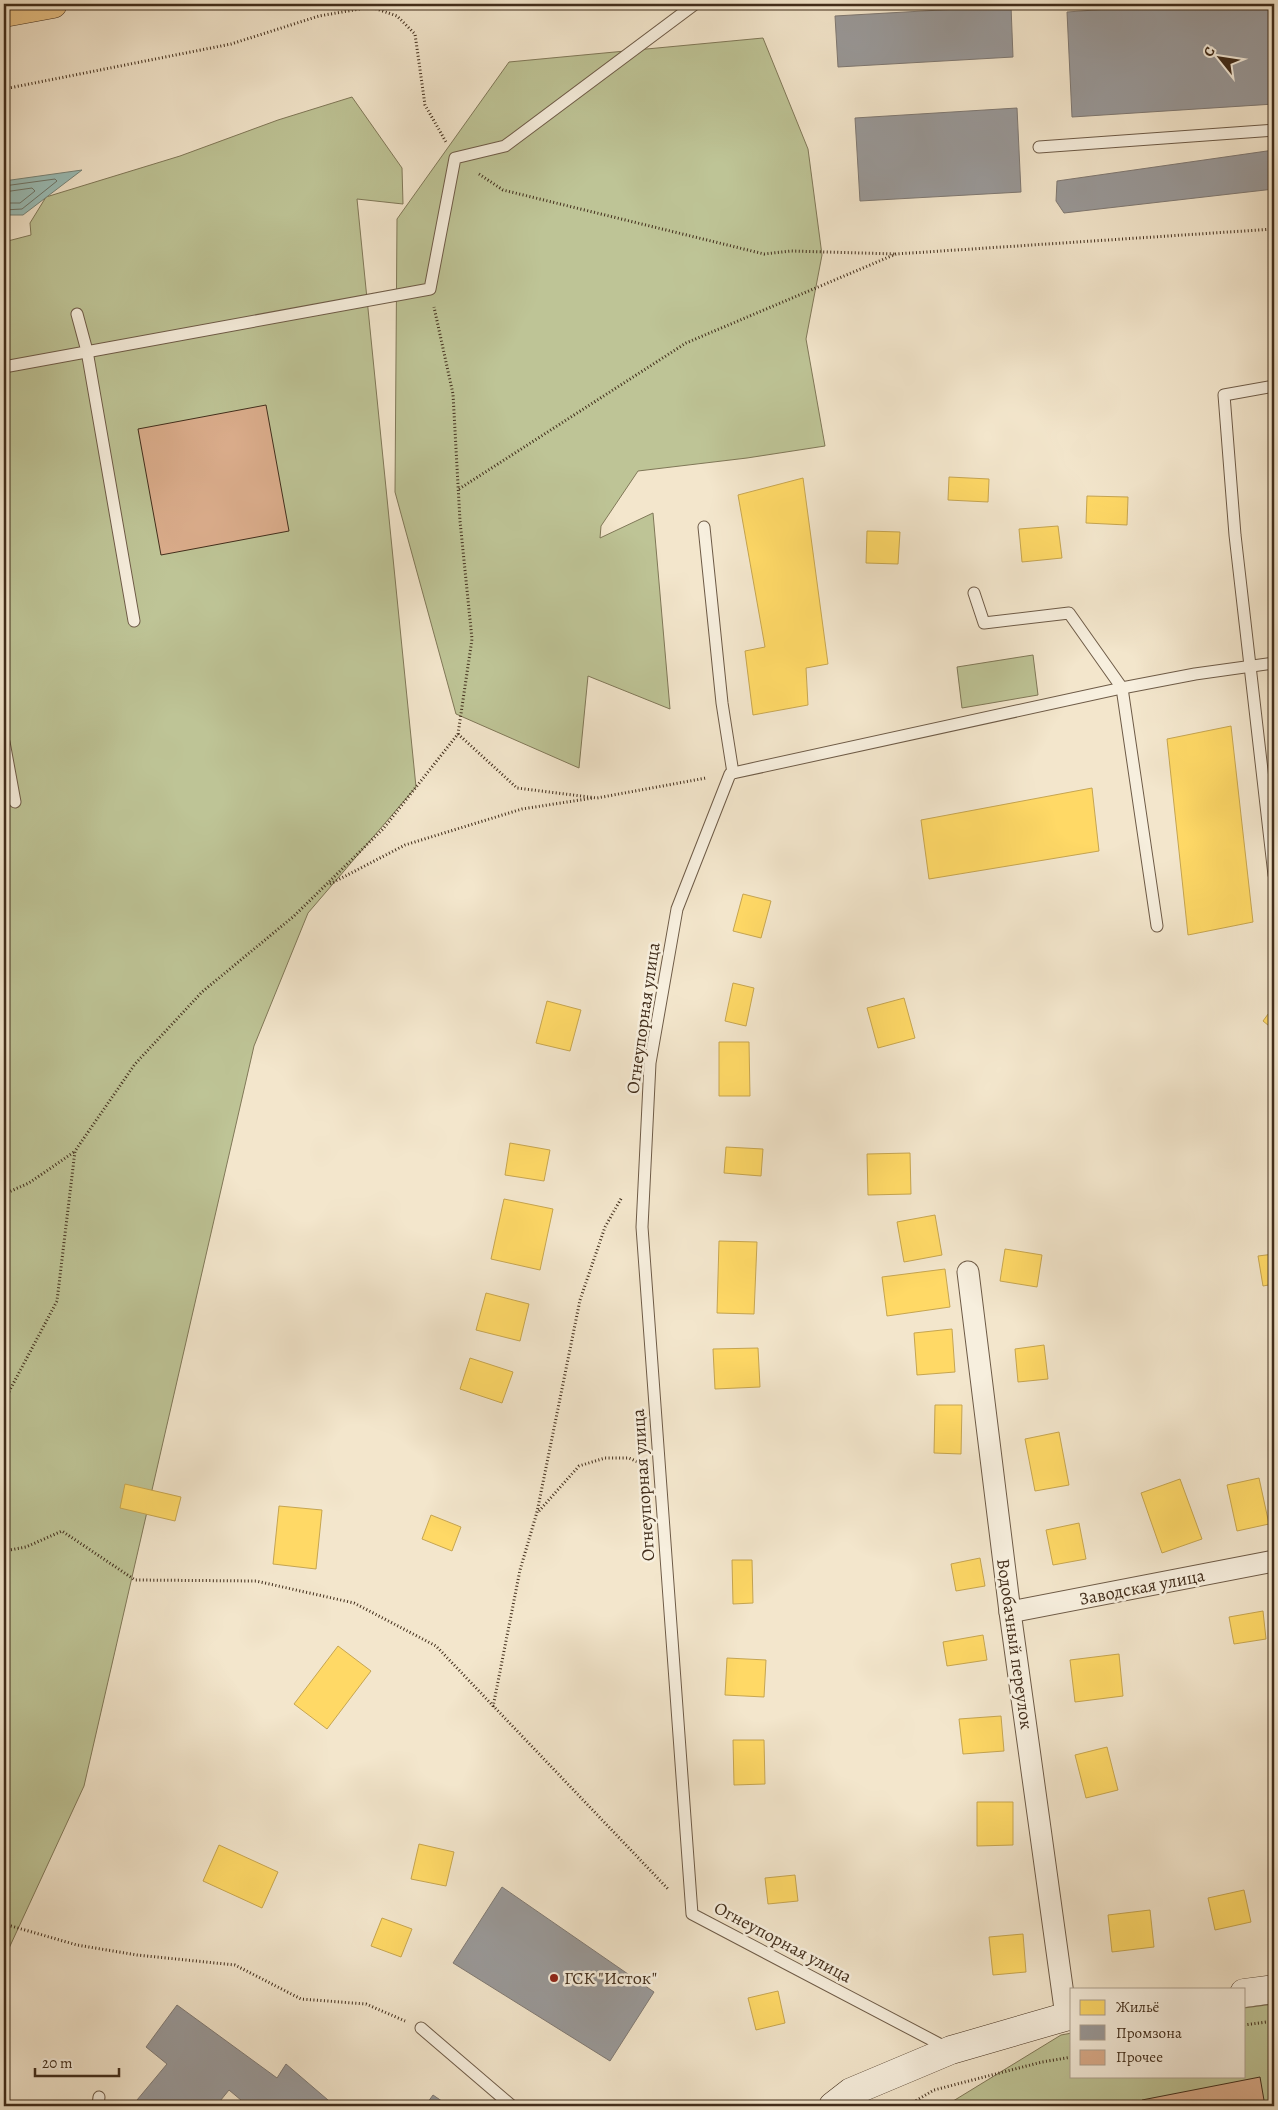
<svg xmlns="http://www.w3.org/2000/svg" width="1278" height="2110" font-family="Alegreya,serif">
  <rect width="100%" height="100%" fill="#f3e6cc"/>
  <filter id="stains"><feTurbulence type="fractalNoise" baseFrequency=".004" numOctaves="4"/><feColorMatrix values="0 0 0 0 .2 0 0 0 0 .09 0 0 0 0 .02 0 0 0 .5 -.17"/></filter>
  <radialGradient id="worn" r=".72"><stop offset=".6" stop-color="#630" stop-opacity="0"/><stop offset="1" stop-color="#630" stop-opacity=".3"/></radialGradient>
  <g fill="#bec496" stroke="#807858">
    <path d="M763,38L808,149L822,255L806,339L825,446L747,458L638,471L601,526L600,538L653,513L670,709L588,676L579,768L456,714L395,492L397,219L509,62Z"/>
    <path d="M352,97L402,168L403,204L357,199L416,787L308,913L254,1046L84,1786L4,1959V242L31,235L30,223L46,197L180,156L278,120Z"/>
    <path d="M1033,655L1038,695L962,708L957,667Z"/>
    <path d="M1274,2004V2106H945L1061,2035L1072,2033V2076H1244V2008Z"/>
  </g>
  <path fill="#9bbfb9" stroke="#77857a" d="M82,170L23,215H4V181Z"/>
  <g fill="#ffd966" stroke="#c6a550">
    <path d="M949,477L989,479L988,502L948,500Z"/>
    <path d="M803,478L828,664L806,668L808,705L753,715L745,651L765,647L738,495Z"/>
    <path d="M1087,496L1128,497L1127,525L1086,523Z"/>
    <path d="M1058,526L1062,558L1022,562L1019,529Z"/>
    <path d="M867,531L900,532L898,564L866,563Z"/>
    <path d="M1231,726L1253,922L1188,935L1167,739Z"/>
    <path d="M1092,788L1099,851L929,879L921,820Z"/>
    <path d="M743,894L771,901L761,938L733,931Z"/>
    <path d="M733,983L754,988L746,1026L725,1021Z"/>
    <path d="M904,998L915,1038L878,1048L867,1008Z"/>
    <path d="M547,1001L581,1010L570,1051L536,1043Z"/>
    <path d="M1274,1006V1030L1263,1021Z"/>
    <path d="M719,1042H749L750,1096H719Z"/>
    <path d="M510,1143L550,1150L544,1181L505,1175Z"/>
    <path d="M726,1147L763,1149L761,1176L724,1173Z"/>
    <path d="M910,1153L911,1194L868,1195L867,1154Z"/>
    <path d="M504,1199L553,1209L540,1270L491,1259Z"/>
    <path d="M935,1215L942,1255L904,1262L897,1222Z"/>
    <path d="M719,1241L757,1242L754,1314L717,1313Z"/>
    <path d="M1005,1249L1042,1255L1037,1287L1000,1281Z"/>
    <path d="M1274,1254V1284L1263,1286L1258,1256Z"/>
    <path d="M945,1269L950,1307L887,1316L882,1277Z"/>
    <path d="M486,1293L529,1304L520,1341L476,1330Z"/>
    <path d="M952,1329L955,1372L917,1375L914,1333Z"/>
    <path d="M1044,1345L1048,1379L1018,1382L1015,1349Z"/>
    <path d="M758,1348L760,1387L715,1389L713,1349Z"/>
    <path d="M470,1358L513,1372L502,1403L460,1389Z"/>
    <path d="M935,1405H962L961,1454L934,1453Z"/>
    <path d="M1059,1432L1069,1485L1035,1491L1025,1439Z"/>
    <path d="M1259,1478L1269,1524L1237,1531L1227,1485Z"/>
    <path d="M1180,1479L1202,1539L1162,1553L1141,1493Z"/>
    <path d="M125,1484L181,1497L175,1521L120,1508Z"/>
    <path d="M279,1506L322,1510L316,1569L273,1564Z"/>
    <path d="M431,1515L461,1527L452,1551L422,1539Z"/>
    <path d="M1079,1523L1086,1559L1053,1565L1046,1530Z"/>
    <path d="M980,1558L985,1586L956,1591L951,1564Z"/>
    <path d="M732,1560H752L753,1603L733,1604Z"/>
    <path d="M1263,1611L1266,1639L1234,1644L1229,1617Z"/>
    <path d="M983,1635L987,1660L947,1666L943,1642Z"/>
    <path d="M338,1646L371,1671L327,1729L294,1704Z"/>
    <path d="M1119,1654L1123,1696L1075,1702L1070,1660Z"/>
    <path d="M727,1658L766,1660L764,1697L725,1695Z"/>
    <path d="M1001,1716L1004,1751L963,1754L959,1719Z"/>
    <path d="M733,1740H764L765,1784L734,1785Z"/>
    <path d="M1107,1747L1118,1790L1086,1798L1075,1755Z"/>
    <path d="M977,1802H1013V1845L977,1846Z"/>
    <path d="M419,1844L454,1852L446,1886L411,1879Z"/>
    <path d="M219,1845L278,1872L262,1908L203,1881Z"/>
    <path d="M795,1875L798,1901L768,1904L765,1878Z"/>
    <path d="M1244,1890L1251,1922L1215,1930L1208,1898Z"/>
    <path d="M1150,1910L1154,1947L1112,1952L1108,1915Z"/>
    <path d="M382,1918L412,1929L401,1957L371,1946Z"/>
    <path d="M1023,1934L1026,1972L993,1975L989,1937Z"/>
    <path d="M778,1991L785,2023L756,2030L748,1998Z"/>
  </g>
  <g fill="#999" stroke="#7f7973">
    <path d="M1178,4H1274V104L1072,117L1067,12Z"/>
    <path d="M1011,6L1013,57L838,67L835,16Z"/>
    <path d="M1017,108L1021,192L860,201L855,118Z"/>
    <path d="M1274,150V189L1064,213L1056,201L1057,181Z"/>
    <path d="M502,1887L654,1992L610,2061L453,1963Z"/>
    <path d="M177,2005L277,2078L286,2064L335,2106H248L229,2090L216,2106H132L167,2064L146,2047Z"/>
    <path d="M433,2095L449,2106H425Z"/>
  </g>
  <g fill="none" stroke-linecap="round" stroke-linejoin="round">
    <g stroke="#6e766a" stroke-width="1">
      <path d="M4,186L55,179L57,181L22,209L4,210"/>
      <path d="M4,192L32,188L35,191L20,203H4"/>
    </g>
  </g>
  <g fill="#dbad8c" stroke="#412d1b">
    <path d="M266,405L289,531L161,555L138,429Z"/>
    <path d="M1260,2077L1265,2106H1142V2100Z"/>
  </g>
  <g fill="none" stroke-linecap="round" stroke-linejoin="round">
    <defs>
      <g id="lane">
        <path d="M1039,147L1274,130"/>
        <path d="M77,314L87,351L134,621"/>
        <path d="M4,367L430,289L455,158L505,146L695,4"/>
        <path d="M1274,386L1224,395L1235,535L1274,875"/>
        <path d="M704,527L722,703L733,773"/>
        <path d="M974,593L984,623L1069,613L1122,688L1157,926"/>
        <path d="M4,742L15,802"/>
        <path d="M421,2028L512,2106"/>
        <path d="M947,2048L692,1914L642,1227L650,1063L677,909L730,774L733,773L1122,688L1195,674L1274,663"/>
        <path d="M98,2106L99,2097"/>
      </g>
      <g id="street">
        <path d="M968,1272L1010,1612L1066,2016"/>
        <path d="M1010,1612L1274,1561"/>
      </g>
      <g id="secondary">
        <path d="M1244,1993L1274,1989"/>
        <path d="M833,2106L851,2092L951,2050L1072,2015"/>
      </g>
      <path id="highway" d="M4,13L53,4"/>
    </defs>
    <use href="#lane" stroke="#6e5b47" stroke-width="13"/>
    <use href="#street" stroke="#6e5b47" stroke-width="23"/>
    <use href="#secondary" stroke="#412d1b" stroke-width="29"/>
    <use href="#highway" stroke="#412d1b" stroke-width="29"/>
    <g stroke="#412d1b" stroke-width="3" stroke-dasharray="1 2.5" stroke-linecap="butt">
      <path d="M4,89L231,44L319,16L371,7L397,16L415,34L425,105L446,142"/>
      <path d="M479,174L503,190L764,254L791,251L896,254"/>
      <path d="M459,489L686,343L896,254L1274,229"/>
      <path d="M458,734L517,788L597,798L706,778"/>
      <path d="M330,884L405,845L522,809L593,798"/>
      <path d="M4,1194L29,1183L74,1152"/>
      <path d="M4,1401L57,1301L75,1151L135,1064L202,992L294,916L383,829L458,734L472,639L460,521L453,394L434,307"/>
      <path d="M539,1511L579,1466L605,1458H629L640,1463"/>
      <path d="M4,1551L26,1547L62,1531L135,1580L256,1581L354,1603L436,1646L669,1890"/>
      <path d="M493,1707L520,1570L537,1512L580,1300L605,1227L622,1197"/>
      <path d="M4,1924L77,1945L137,1955L235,1965L301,1999L366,2004L405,2021"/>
      <path d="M1244,2025L1274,2021"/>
      <path d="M907,2106L934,2090L1042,2062L1072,2057"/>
    </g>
    <use href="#lane" stroke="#f7efde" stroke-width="11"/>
    <use href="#street" stroke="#f7efde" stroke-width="21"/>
    <use href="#secondary" stroke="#f7efde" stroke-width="28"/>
    <use href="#highway" stroke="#eac386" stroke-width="28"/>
  </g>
  <circle fill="#8f2418" stroke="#f7efde" stroke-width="2" cx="554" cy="1978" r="5"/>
  <g text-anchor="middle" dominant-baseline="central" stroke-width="5" stroke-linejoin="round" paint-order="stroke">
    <g font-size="18" fill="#412d1b" stroke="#f7efde">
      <text transform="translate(643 1018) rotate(-82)">Огнеупорная улица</text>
      <text transform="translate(643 1485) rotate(-94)">Огнеупорная улица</text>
      <text transform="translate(1142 1587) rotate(-11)">Заводская улица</text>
      <text transform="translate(1015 1644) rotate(82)">Водобачный переулок</text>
      <text transform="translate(783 1942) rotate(28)">Огнеупорная улица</text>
    </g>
    <g font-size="18" fill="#412d1b" stroke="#f7efde" text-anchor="start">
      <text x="564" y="1978">ГСК "Исток"</text>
    </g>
  </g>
  <rect width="1278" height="2110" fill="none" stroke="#f3e6cc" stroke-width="20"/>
  <rect x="5" y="5" width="1268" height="2100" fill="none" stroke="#412d1b" stroke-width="2.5"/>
  <rect x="10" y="10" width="1258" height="2090" fill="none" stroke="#412d1b"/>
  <rect x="1070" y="1988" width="175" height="90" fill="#f7efde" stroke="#aea190"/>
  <rect x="1080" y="2000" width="25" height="15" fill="#ffd966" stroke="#aea190"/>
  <text x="1116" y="2012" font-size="15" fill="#412d1b">Жильё</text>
  <rect x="1080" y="2025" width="25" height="15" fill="#999999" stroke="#aea190"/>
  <text x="1116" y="2038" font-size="15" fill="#412d1b">Промзона</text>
  <rect x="1080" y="2050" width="25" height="15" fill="#dbad8c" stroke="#aea190"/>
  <text x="1116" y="2062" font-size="15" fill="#412d1b">Прочее</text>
  <g transform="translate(1220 58) rotate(300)" stroke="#f7efde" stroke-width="4" paint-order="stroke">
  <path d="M0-4L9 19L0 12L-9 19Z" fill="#412d1b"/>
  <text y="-8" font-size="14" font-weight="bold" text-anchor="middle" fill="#412d1b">С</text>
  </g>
  <path d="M35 2068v8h84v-8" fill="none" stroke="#412d1b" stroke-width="2.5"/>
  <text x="42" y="2068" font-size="15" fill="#412d1b" stroke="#f7efde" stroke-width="4" paint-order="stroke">20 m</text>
  <rect width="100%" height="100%" filter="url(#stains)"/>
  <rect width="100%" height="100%" fill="url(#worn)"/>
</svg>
